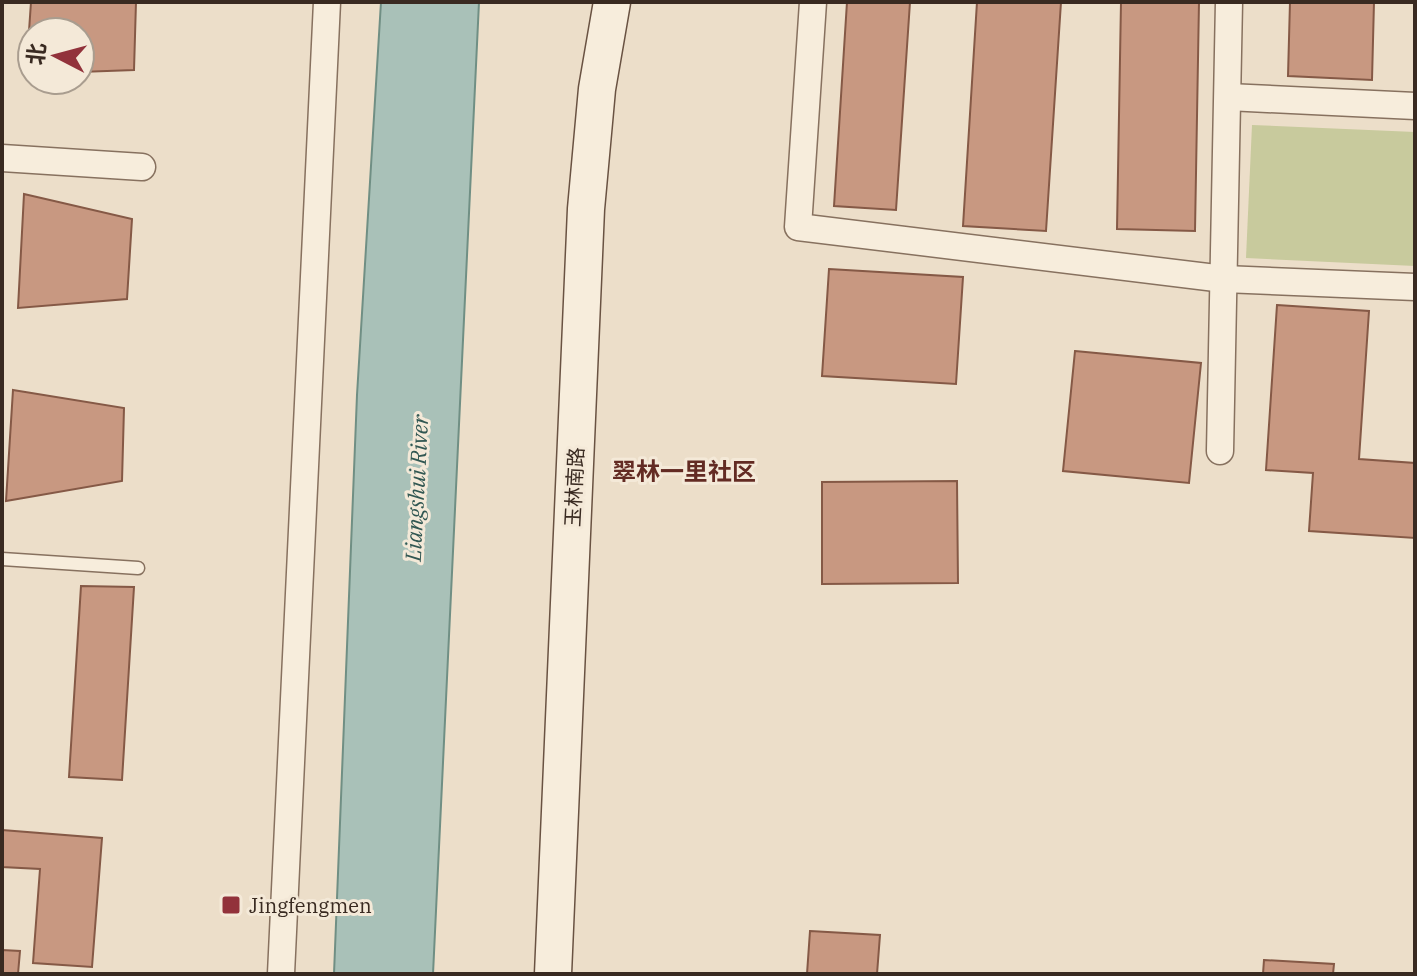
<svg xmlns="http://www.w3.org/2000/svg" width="1417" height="976" font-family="'IBM Plex Serif','Noto Sans SC',serif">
  <rect width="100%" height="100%" fill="#ecdec9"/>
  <path fill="#c8ca9d" d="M1252,125L1415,132V266L1246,258Z"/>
  <path fill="#a9c1b8" stroke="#708f84" stroke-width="2" d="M381,2H479L433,974H334L357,395Z"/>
  <g fill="#c89881" stroke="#855946" stroke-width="2">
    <path d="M31,2H136L134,70L80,72V32H32V74L26,75Z"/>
    <path d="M847,2H910L896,210L834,206Z"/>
    <path d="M977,2H1061L1046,231L963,226Z"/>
    <path d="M1121,2H1199L1195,231L1117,229Z"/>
    <path d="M1290,2H1374L1372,80L1288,76Z"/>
    <path d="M24,194L132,219L127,299L18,308Z"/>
    <path d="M829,269L963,277L956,384L822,376Z"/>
    <path d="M1277,305L1369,311L1359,459L1415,463V538L1309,531L1313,473L1266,470Z"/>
    <path d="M1075,351L1201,363L1189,483L1063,471Z"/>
    <path d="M13,390L124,408L122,481L6,501Z"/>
    <path d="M957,481L958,583L822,584V482Z"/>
    <path d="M81,586L134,587L122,780L69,777Z"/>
    <path d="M2,830L102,838L92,967L33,963L40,869L2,867Z"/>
    <path d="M810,931L880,935L877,974H807Z"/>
    <path d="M2,950L20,951L18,974H2Z"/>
    <path d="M1264,960L1334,964L1333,974H1263Z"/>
  </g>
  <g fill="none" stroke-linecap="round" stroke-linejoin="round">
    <defs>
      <path id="lane" d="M2,559L138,568"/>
      <g id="street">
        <path d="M813,2L798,227L1224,279L1415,287"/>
        <path d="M1228,97L1415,106"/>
        <path d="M2,158L142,167"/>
        <path d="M1220,451L1229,2"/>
        <path d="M281,974L327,2"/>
      </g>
      <path id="secondary" d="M553,974L586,209L597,89L612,2"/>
    </defs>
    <use href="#lane" stroke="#87715f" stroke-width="15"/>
    <use href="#street" stroke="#87715f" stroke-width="29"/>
    <use href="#secondary" stroke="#695242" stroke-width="39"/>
    <use href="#lane" stroke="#f7eddc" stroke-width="12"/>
    <use href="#street" stroke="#f7eddc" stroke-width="26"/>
    <use href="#secondary" stroke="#f7eddc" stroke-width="36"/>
  </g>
  <rect fill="#92323b" stroke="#f4e9d8" stroke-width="3" x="221" y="895" width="20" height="20" rx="4"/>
  <g text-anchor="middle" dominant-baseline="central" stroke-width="6" stroke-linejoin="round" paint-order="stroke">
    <g font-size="20" fill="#392a21" stroke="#f4e9d8">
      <text transform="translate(574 487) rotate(-87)">玉林南路</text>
    </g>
    <g font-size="20" fill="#392a21" stroke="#f4e9d8" text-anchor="start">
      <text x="249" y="905">Jingfengmen</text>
    </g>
    <g font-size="22" font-style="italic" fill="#315752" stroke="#f4e9d8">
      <text transform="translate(416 488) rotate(-87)">Liangshui River</text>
    </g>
    <g font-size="24" font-weight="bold" fill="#632b23" stroke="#f4e9d8">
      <text x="684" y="471">翠林一里社区</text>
    </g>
  </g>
  <rect width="1417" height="976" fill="none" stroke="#392a21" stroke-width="8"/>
  <g transform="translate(56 56) rotate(276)"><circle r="38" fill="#f4e9d8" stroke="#a99d8f" stroke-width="2"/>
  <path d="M0-6L14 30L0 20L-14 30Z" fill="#92323b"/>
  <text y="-12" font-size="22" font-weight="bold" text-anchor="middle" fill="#392a21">北</text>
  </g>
</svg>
